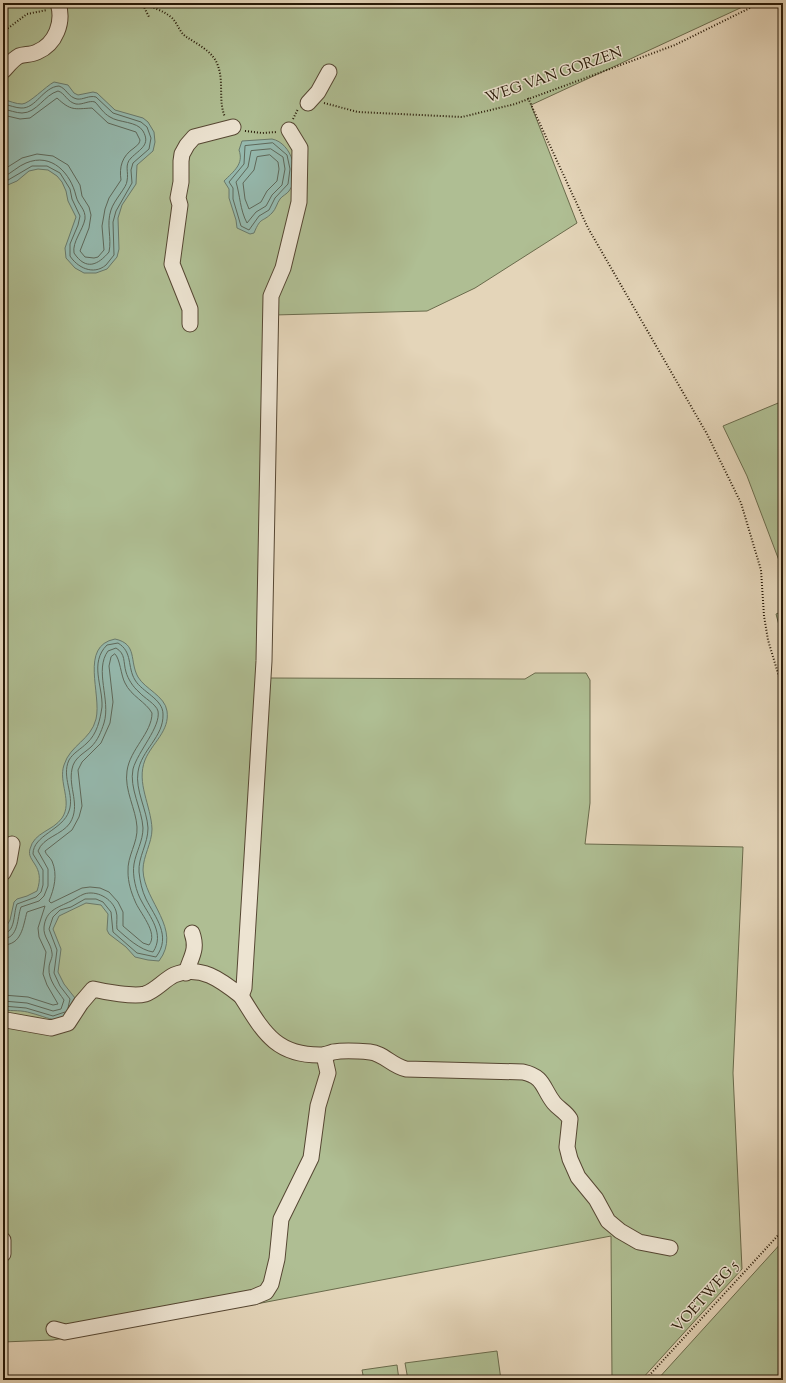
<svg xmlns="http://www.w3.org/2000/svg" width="786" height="1383" font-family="'Sorts Mill Goudy',serif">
  <rect width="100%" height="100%" fill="#e4d5b9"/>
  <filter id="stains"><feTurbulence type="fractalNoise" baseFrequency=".005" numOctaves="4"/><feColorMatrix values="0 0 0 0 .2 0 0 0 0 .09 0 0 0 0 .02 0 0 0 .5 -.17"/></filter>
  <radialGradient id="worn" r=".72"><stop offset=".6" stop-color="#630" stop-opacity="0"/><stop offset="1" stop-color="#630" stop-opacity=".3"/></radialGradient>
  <g fill="#afbe93" stroke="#6a6b4c">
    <path d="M3,3H751L531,105L577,223L475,288L427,311L274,315L270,678L525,679L535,673H586L590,680V803L585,844L743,847L733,1073L742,1269L641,1380H612L611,1236L251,1305L53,1340L3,1342Z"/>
    <path d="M783,401V571L747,476L723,426Z"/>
    <path d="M783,611V640L776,614Z"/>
    <path d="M783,1241V1380H657Z"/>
    <path d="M497,1351L501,1380H408L405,1363Z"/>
    <path d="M397,1365L399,1380H364L362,1370Z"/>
  </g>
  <g fill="#95b9ae" stroke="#69796b">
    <path d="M54,82L68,85L74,93L78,95L93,92L97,93L115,110L143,118L148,122L154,132L155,142L153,151L137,165L136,184L122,205L118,218L119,249L117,257L107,269L96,273H84L75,268L66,258L65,248L76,217L68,201L66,191L62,182L57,176L48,170L38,169L29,171L17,181L3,187V99C9,101 16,104 22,104C29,104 46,86 54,82Z"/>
    <path d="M272,139C292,143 301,175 289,191C287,194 282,196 280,199C277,203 276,209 272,213C262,223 261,216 254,233L250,234L237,228L236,220L229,198V189L224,181C234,171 244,164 239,150L242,141Z"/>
    <path d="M115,639C138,644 129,661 138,677C145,689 165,696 167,711C170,731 152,743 145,760C136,783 151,805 152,829C152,843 143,856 143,870C144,902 183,929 159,961L148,960L135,957L126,947L109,934L107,930L108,914L101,905L86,903L59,916L53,929L61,949L58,972L64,984L75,998C66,1030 54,1019 31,1013C22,1010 13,1011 3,1010V932L10,920L14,902L17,899L27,896L37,891C46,865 26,862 30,849C34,832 53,831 62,818C73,802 58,782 64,765C70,745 91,740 96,719C102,694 79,646 115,639Z"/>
  </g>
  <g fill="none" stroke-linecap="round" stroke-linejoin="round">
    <g stroke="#5e685a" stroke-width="1">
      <path d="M3,104C9,105 16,108 21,108C36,109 43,87 59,86C67,89 68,97 77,99C83,100 89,95 96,97L113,113L141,122L147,127L151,138L149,149L133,163L131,170L132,183L116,211L113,222L114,255C111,258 109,262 106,265C93,276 77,267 70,256V244L78,225L80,216L72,199L70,189L60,173L47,166H32L3,183"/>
      <path d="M3,109C9,110 16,113 22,113C37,113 44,95 58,91C65,93 67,102 76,104C83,105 89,100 95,102C100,107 103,113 110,117C119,123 137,121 143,131C151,145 140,149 131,158C124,165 129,172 127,181C127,187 114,200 111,210C106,224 112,238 109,252C98,265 86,271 74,253C72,242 83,230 85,219C86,209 78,205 76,196C71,174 52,152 26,163C18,166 12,173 3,177"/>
      <path d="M3,115L20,119L30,118L57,98C71,111 74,109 92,108L108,123L136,132L140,140C139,145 137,145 134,148C122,156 119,167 121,180L109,198L105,209L102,226L104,250L98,257L94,258L85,257L80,251L89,228L91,215L89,207L82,196L80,185L68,165L53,156L37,154L22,158L3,170"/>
      <path d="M273,143L287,155L290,169L288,184L275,198L269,210L259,216L249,230L241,226L233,199V188L229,182L244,164L245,146Z"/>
      <path d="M271,149L283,157L285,169L282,185L272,195L266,206L256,212L247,223C240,210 240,195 236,182L248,167L251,151Z"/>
      <path d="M270,155L278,162L279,169L277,181L267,191L261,202L249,209L245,199L243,183L254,170L257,157Z"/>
      <path d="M115,654C120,658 121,676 125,683C131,696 146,702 152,713C152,733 130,749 127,771C124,790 136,809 137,827C138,843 127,856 128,872C128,882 131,892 135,901C139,912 159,933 149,945L143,943L123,926V912L118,902L109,892L100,888L90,887L82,888L51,903L49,901C54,889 58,875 52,861C50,857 46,855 45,851L72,830L79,817L82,806L78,770L82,762L101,743L110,723L113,702L109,666L111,657Z"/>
      <path d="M3,934C16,932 13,914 17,904L36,897L41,892L43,885V870L33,854C33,835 63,830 69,811C75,795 61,777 69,760C73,753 81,749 87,743C97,734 100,720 102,707C103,686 89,663 107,645L118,643C133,652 127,667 135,680C142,692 163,699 163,714C164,737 141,750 138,772C135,790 147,810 148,828C148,844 138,857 139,872C140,881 142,891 146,899C155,917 172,936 156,957L137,953L113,932L111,912L103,902L96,899H85L71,907L60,910L53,917L49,929L57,950L54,973L60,986L70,999L68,1008"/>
      <path d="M3,939C19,938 17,918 21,907L39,901L44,896L48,886V869L38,851C43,837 62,835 70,823C81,805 68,788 72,769C74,758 83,754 91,747C98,740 101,732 104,723C111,700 94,670 108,651L116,648C126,654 123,662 126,672C128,679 133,687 139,692C144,698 156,704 158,711C161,727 138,751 133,769C129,788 142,809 143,828C143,841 136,852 134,864C132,875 136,892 142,902C150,917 165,934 153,952C140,950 127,938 117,929C116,923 118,916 116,911C112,898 96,890 84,894C79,896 75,899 71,901C57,908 46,910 44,927C43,937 51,943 52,953C53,958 49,962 49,968C48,980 58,991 64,1000L61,1009L53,1011L27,1003L3,1001"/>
      <path d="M3,945C22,945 23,926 27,912L45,906L38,928L39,937L46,952L43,974L47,985L58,1004L53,1005L28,997L3,995"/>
      <path d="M3,1006L26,1008L53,1016L65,1012"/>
    </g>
    <defs>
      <g id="minor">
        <path d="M3,71C7,67 13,59 19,56C24,54 31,55 37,52C56,44 64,22 58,3"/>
        <path d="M308,103L318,92L329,72"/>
        <path d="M190,324V309L172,264L180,205L178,198L181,182V161L182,154L187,145L194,137L233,127"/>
        <path d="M3,873L9,861L12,844"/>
        <path d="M186,973C191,956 198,950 192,933"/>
        <path d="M241,996C263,1031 275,1056 322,1055C326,1055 329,1053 333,1052C344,1050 359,1051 370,1052C383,1053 392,1066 406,1069L523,1072C545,1077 542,1088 554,1103C559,1109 566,1112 570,1119L567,1147L570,1159L578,1177L596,1199L608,1221L620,1231L639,1242L670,1248"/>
        <path d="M6,1020L51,1028L68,1023L81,1003L93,989C105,992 134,997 145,994C155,991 164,980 174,975C200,964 221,980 241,996L244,988L264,661L271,296L283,268L299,202L300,148L289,130"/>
        <path d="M3,1254V1240"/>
        <path d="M54,1329L65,1332L254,1297L266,1292L271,1284L277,1259L281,1219L311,1158L318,1106L328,1073L324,1055"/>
      </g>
    </defs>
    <use href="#minor" stroke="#564733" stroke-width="17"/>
    <g stroke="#261806" stroke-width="2" stroke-dasharray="1 2" stroke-linecap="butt">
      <path d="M97,3C123,5 149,0 171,17C177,22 179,31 185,36C197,44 214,52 218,66C224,82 218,101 225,117"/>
      <path d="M71,5L81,3"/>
      <path d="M143,5L149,17"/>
      <path d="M3,32L27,14L47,10"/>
      <path d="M528,98L588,228L707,434L741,503L761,570L764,616L768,640L783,690"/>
      <path d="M324,103L358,112L462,117L515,104L675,45L760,3"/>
      <path d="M293,119L298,109"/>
      <path d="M245,131L262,133L277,132"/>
      <path d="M645,1380L783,1230"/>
    </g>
    <use href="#minor" stroke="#ede4d2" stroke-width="15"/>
  </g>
  <g text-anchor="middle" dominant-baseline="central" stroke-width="3" stroke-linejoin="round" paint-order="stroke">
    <g font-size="15" fill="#261806" stroke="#ede4d2">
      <text transform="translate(554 76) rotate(-19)">WEG VAN GORZEN</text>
      <text transform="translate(706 1297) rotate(-48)">VOETWEG 5</text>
    </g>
  </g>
  <rect width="786" height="1383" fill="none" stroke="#e4d5b9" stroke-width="16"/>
  <rect x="4" y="4" width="778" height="1375" fill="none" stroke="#261806" stroke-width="2"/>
  <rect x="8" y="8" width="770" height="1367" fill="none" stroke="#261806"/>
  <rect width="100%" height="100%" filter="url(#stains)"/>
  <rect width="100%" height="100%" fill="url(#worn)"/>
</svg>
